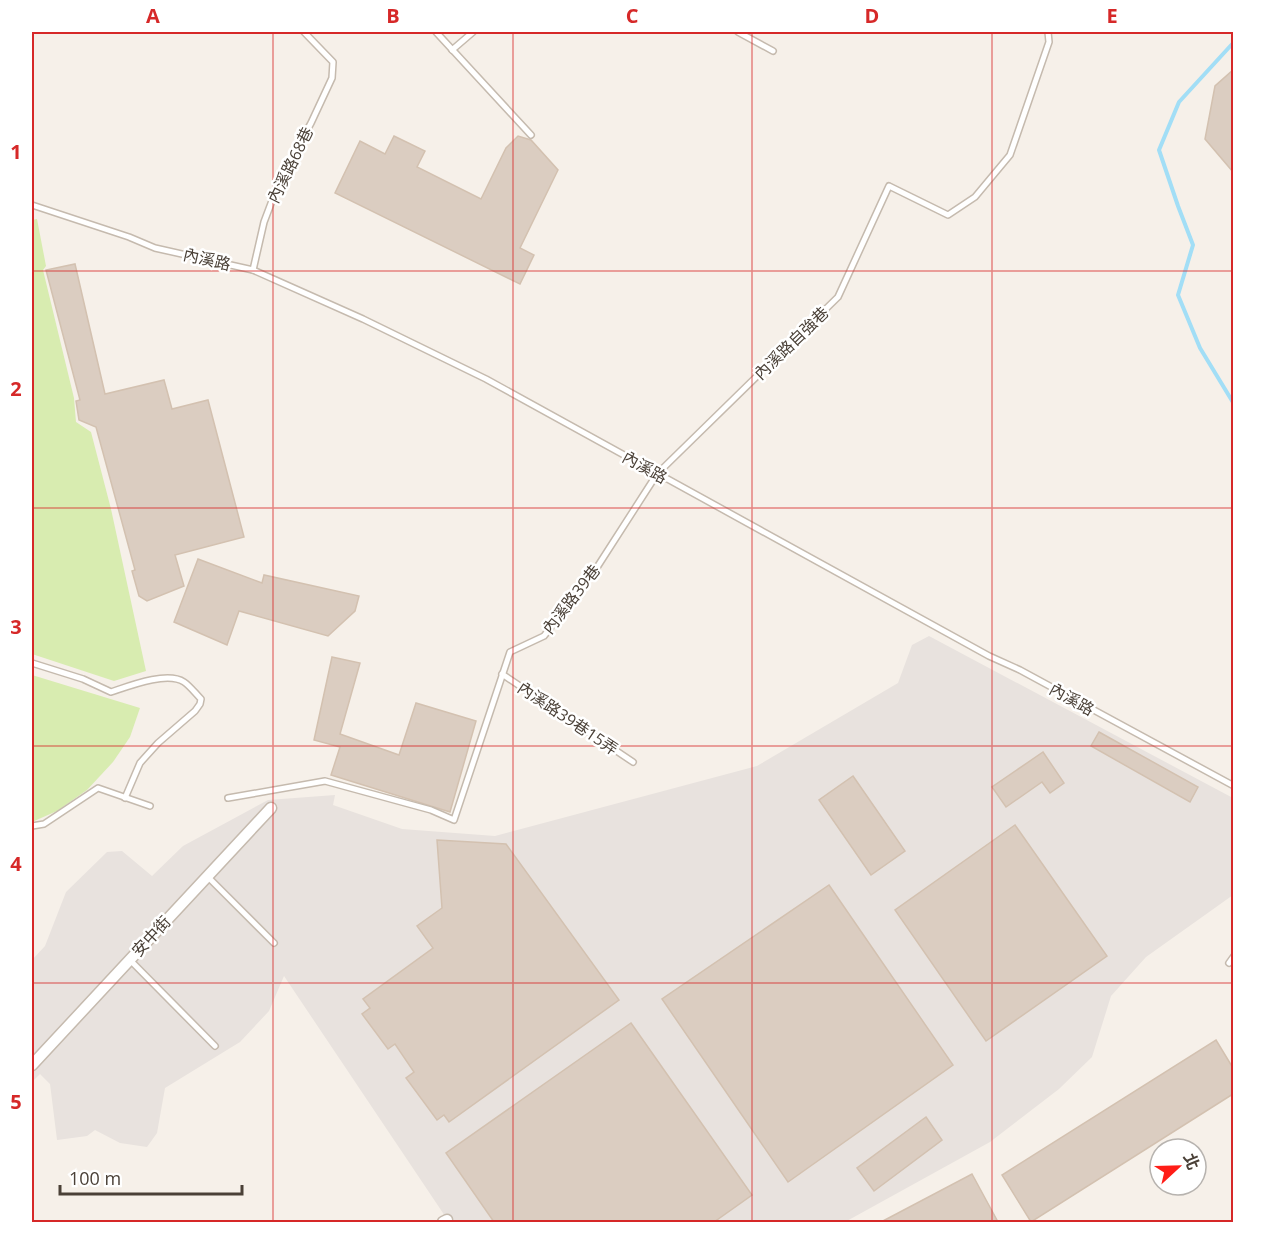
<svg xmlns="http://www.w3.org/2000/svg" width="1265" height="1254" font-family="'Open Sans','Noto Sans TC',sans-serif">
  <rect width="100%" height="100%" fill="#f6f0e9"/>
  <path fill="#e8e2de" d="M929,636L1233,798V895L1146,957L1111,996L1092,1057L1059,1089L990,1142L845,1222H449L284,976L269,1011L240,1042L165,1088L157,1133L147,1147L120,1143L95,1130L87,1136L57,1140L50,1084L40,1074L32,1082V960L45,946L66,892L107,852L122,851L152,876L183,846L268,800L335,795L333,805L402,829L495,836L757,766L898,683L912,645Z"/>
  <g fill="#d8ecb0">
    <path d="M37,219L46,266L43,270L74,398L76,422L91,432L111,509L146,671L114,681L32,654V220Z"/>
    <path d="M32,675L140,708L130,737L113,762L87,790L57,811L32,822Z"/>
  </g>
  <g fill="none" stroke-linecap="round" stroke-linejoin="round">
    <path stroke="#a2def6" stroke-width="4" d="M1234,42L1179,102L1159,150L1178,206L1193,245L1178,295L1200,348L1234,404"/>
  </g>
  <g fill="#dbcdc1" stroke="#d3c1b0" stroke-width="1.5">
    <path d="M1233,70V172L1205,139L1215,86Z"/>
    <path d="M394,136L425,151L417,167L481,199L506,148L518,136L531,140L558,170L520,248L534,255L520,284L335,193L360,141L385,154Z"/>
    <path d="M75,264L105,394L164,380L172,409L208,400L244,537L175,555L184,586L147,601L139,596L132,571L135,570L96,427L79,420L76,401L80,400L46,270Z"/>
    <path d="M198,559L262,583L264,575L359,596L355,611L328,636L239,611L227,645L174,622Z"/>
    <path d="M332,657L360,663L340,734L399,755L416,703L476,721L450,812L331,775L340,747L314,740Z"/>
    <path d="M1099,732L1198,787L1190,802L1091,746Z"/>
    <path d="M1043,752L1064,783L1050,793L1042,782L1006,807L992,787Z"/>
    <path d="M853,776L905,851L871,875L819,800Z"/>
    <path d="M1015,825L1107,956L986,1041L895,910Z"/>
    <path d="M437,840L506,844L619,1000L449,1122L444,1115L437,1120L406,1078L414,1072L395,1044L388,1049L362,1014L370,1008L363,999L433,948L417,926L442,908Z"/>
    <path d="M829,885L953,1065L788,1182L662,999Z"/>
    <path d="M631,1023L752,1195L714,1222H494L446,1153Z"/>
    <path d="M1216,1040L1233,1068V1094L1031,1222L1002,1175Z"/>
    <path d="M926,1117L942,1140L874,1191L857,1168Z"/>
    <path d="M972,1174L998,1222H881Z"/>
  </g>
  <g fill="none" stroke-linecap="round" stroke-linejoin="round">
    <defs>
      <g id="lane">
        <path d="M436,32L531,135"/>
        <path d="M738,32L773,51"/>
        <path d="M452,50L473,32"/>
        <path d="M32,205L129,237L155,248L253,270L363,319L486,379L989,656L1020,670L1234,786"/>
        <path d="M253,270L264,222L281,177L311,123L332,78L333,62L304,32"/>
        <path d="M32,663L83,679L111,692C129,686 167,671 184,682C190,686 195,693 201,699L200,704L195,711L158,743L140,763L125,798"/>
        <path d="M502,674L633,762"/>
        <path d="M228,798L325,781L431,810L454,820L510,652L544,636L594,572L657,474L838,297L889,186L948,215L975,197L1010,155L1049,42L1048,32"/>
        <path d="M32,826L44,824L98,788L150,806"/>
        <path d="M207,876L274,943"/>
        <path d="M130,960L215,1046"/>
        <path d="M1229,963L1234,956"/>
      </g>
      <g id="street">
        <path d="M32,1065L271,808"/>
        <path d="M443,1222L447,1220"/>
      </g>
    </defs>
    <use href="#lane" stroke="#c5baae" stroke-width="8"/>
    <use href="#street" stroke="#c5baae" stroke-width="13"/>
    <use href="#lane" stroke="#fff" stroke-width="5"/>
    <use href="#street" stroke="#fff" stroke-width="10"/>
  </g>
  <path fill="none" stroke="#d62828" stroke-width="1.5" stroke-opacity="0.55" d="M273,32V1222M513,32V1222M752,32V1222M992,32V1222M32,271H1234M32,508H1234M32,746H1234M32,983H1234"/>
  <g text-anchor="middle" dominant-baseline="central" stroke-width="5" stroke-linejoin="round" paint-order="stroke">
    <g font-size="16" fill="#4a4037" stroke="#fff">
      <text transform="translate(290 165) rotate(-64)">內溪路68巷</text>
      <text transform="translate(207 259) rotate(13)">內溪路</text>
      <text transform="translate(791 343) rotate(-44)">內溪路自強巷</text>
      <text transform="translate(645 467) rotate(29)">內溪路</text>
      <text transform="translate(571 599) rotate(-52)">內溪路39巷</text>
      <text transform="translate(1072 699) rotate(29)">內溪路</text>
      <text transform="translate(568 718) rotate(34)">內溪路39巷15弄</text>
      <text transform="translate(151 936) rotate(-47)">安中街</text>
    </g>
  </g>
  <rect width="1265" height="1254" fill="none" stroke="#ffffff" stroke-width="66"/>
  <g transform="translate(1178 1167) rotate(68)"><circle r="28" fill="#ffffff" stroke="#b7b3af" stroke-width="1.5"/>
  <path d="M0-4.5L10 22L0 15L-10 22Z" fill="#ff1d17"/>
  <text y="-9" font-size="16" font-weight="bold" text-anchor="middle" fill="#4a4037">北</text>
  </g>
  <path d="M60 1185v9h182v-9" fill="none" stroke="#4a4037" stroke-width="3"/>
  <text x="69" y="1185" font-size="18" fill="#4a4037" stroke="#ffffff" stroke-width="4.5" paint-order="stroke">100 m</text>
  <rect x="33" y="33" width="1199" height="1188" fill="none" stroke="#d62828" stroke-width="2"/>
  <g font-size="20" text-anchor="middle" font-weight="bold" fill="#d62828">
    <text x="153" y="23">A</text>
    <text x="393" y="23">B</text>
    <text x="632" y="23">C</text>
    <text x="872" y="23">D</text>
    <text x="1112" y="23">E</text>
    <text x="16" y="159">1</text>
    <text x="16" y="396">2</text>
    <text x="16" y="634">3</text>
    <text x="16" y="871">4</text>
    <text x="16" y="1109">5</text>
  </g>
</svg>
